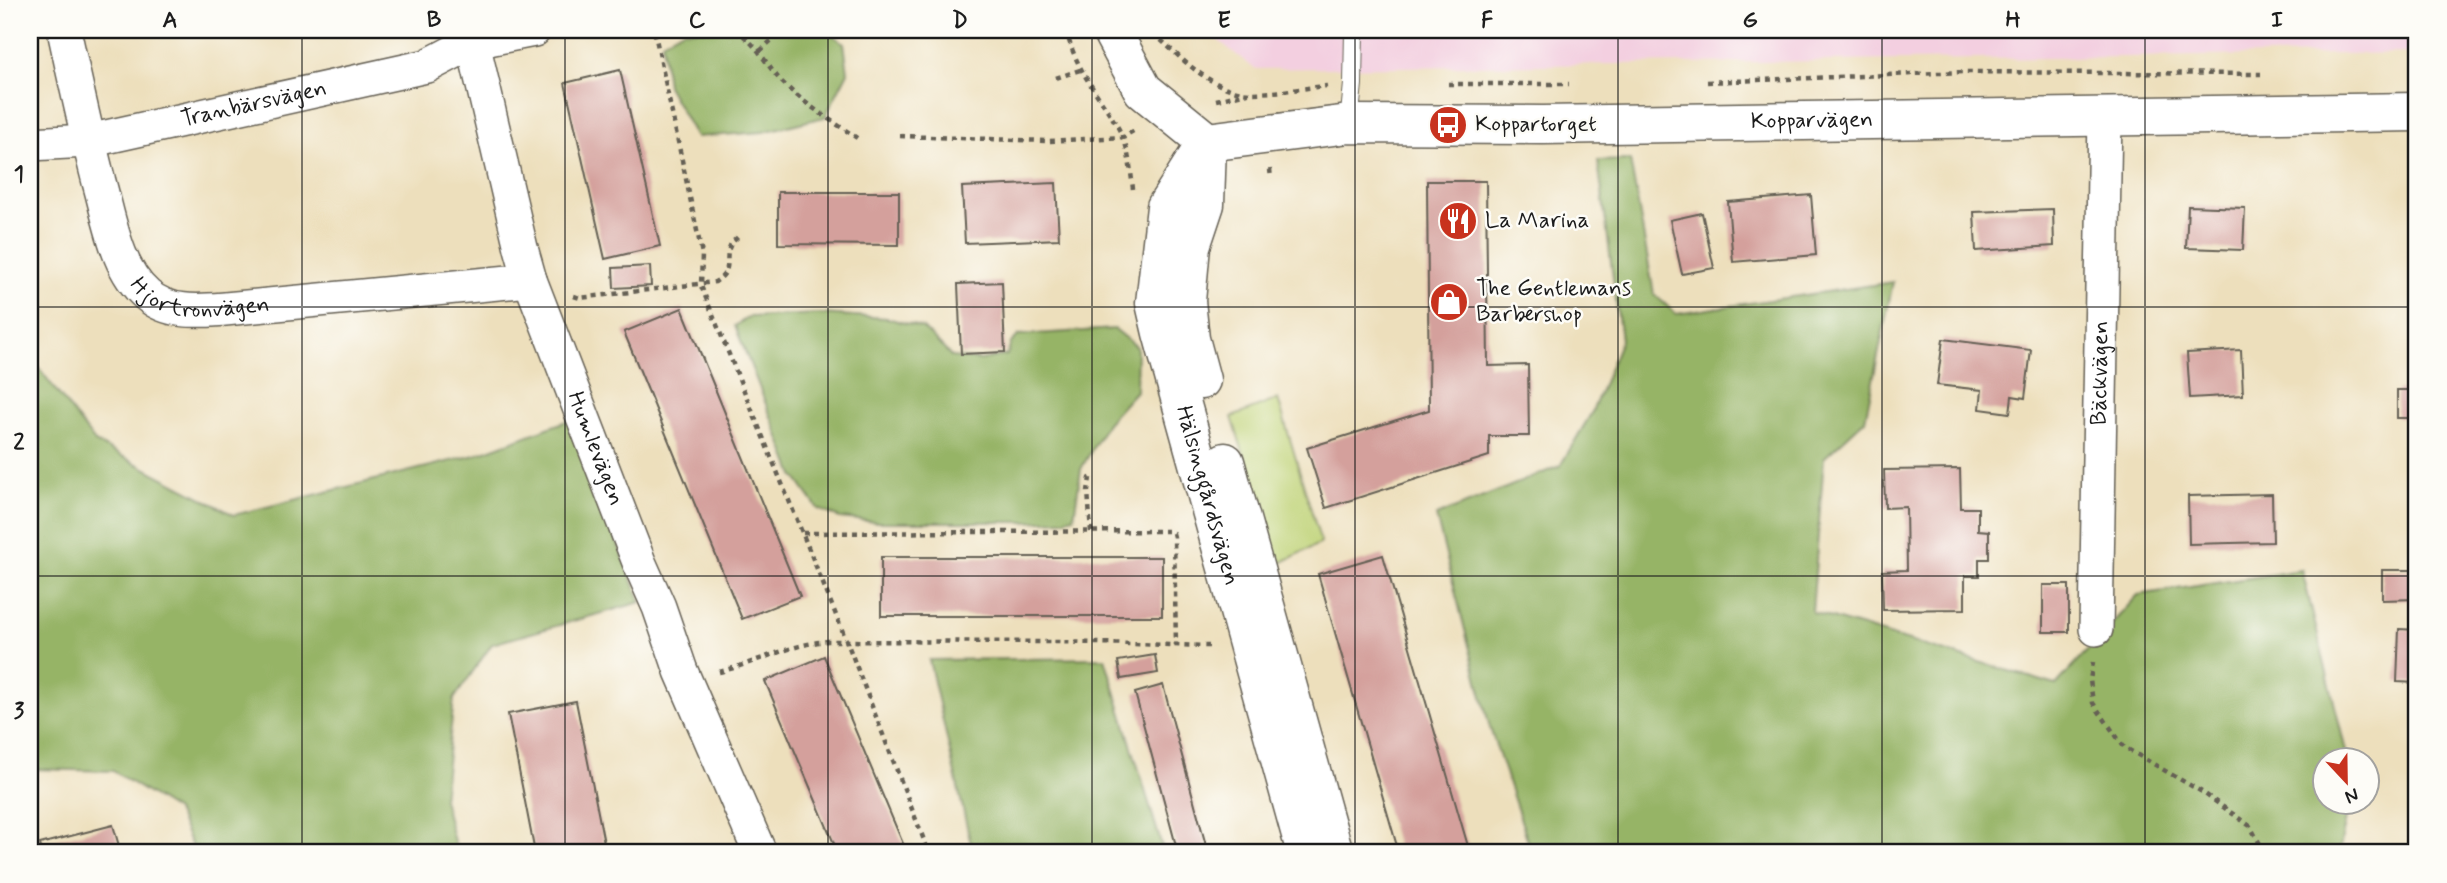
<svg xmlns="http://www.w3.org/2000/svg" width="2447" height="883" font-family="Mynerve,sans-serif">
  <rect width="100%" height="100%" fill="#fdfcf7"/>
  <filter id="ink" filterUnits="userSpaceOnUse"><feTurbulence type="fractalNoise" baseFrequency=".0143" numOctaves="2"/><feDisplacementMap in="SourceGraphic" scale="14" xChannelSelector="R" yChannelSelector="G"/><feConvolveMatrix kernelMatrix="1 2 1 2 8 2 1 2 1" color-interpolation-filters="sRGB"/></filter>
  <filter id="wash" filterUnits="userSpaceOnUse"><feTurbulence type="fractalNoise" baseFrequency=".00686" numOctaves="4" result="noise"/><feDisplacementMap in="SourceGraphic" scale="28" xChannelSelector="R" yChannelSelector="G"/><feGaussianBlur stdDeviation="1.57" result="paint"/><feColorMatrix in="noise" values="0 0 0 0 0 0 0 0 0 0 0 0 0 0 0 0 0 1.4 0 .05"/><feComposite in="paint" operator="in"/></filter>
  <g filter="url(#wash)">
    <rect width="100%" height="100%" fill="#eddfbc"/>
    <path fill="#f3cfe0" d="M1208,30H2417V53L1255,69L1210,34Z"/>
    <path fill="#bed275" stroke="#6d7748" stroke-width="2" d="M1278,399L1321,543L1278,564L1232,417Z"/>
    <g fill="#96b466" stroke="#596841" stroke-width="2">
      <path d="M683,30H826L844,43L848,72L825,117L763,132L696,137L667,86L662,42Z"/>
      <path d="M1630,160L1654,294L1676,314L1893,282L1865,420L1824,458L1812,612L2056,685L2138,595L2302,570L2348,760H2324V802L2349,803L2339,853H1532L1490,728L1436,516L1560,466L1592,412L1621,340L1598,161Z"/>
      <path d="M821,314L887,318L923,328L952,357L980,360L1007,355L1011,343L1019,335L1115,329L1137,347L1136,391L1107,423L1081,469L1074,517L1063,520L1023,522H876L840,518L818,509L794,475L735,326L749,317Z"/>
      <path d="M30,356L95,442L234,515L475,455L569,420L641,602L492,644L454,699L443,799L457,853H195L176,811L113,771L30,769Z"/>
      <path d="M1105,658L1164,853H973L929,660Z"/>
    </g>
    <g id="blocks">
      <g fill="#d4a09c">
        <path d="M620,70L660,246L605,259L565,83Z"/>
        <path d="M1427,181H1486L1488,366L1528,365L1529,436H1489V456L1326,508L1307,448L1429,410Z"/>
        <path d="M1056,183L1059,239L965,243L962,187Z"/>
        <path d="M778,192H899V245L778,244Z"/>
        <path d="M1811,195L1816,255L1733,262L1728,202Z"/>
        <path d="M2188,206L2245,208L2243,250L2186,248Z"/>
        <path d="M2053,209L2054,246L1976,251L1974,212Z"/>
        <path d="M1702,213L1714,268L1682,274L1670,220Z"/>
        <path d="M650,266L651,286L614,288L613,268Z"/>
        <path d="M1002,282L1005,352L961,354L958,284Z"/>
        <path d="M682,308L800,596L742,619L624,332Z"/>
        <path d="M1943,339L2031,350L2025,398L2012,396L2010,413L1980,409L1982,390L1937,385Z"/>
        <path d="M2241,350L2243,395L2190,398L2187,353Z"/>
        <rect x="2397" y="390" width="20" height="28"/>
        <path d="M1960,469L1961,508H1978V530L1989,531V559H1979V576H1965V609L1883,610L1882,571L1907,570L1906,507L1885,508L1884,470Z"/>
        <path d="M2272,494L2273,542L2189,544L2188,496Z"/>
        <path d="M1383,555L1470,853H1399L1318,574Z"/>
        <rect x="881" y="557" width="281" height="59"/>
        <path d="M2382,570H2417V599L2382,600Z"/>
        <rect x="2043" y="585" width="26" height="47"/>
        <path d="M2399,629L2417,630V683L2397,682Z"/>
        <path d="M1155,655L1158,673L1121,679L1118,661Z"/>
        <path d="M824,656L907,853H838L765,681Z"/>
        <path d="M1163,685L1208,853H1178L1135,693Z"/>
        <path d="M576,701L606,853H535L508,714Z"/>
        <path d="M113,825L121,853H42L40,844Z"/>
      </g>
    </g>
  </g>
  <g filter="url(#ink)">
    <use href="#blocks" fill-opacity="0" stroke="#656054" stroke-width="2"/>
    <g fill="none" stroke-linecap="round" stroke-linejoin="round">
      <defs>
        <path id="service" d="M1349,124L1353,84L1354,30"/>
        <g id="minor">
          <path id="s1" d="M64,30C75,81 86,132 99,182C110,220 116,268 147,295C169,314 199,311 225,309L530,280"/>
          <path id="s2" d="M470,30L521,248L530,280L639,562L659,607L681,671L760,853"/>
          <path id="s3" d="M30,144L88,141L427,66L473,42L534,30"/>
          <path id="s4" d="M2096,629L2105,116"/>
        </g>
        <g id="tertiary">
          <path d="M1111,30L1143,90L1207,142"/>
          <path id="s5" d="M1207,142L1349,124L1543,125L2417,112"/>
          <path id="s6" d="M1207,142L1166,207L1155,303L1162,333L1306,853"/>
          <path d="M1201,380L1190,339L1186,301L1191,246L1205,204L1207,144"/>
          <path d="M1225,462L1334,853"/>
        </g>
      </defs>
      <use href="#service" stroke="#656054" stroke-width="20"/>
      <use href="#minor" stroke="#656054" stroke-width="36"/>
      <use href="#tertiary" stroke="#656054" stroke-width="41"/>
      <g stroke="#656054" stroke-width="4.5" stroke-dasharray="5 5" stroke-linecap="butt">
        <path d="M677,30L655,34L702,254L701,286L847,642L929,853"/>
        <path d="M735,30C759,45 765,64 782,82C804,104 831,120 857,138"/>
        <path d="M1066,30C1078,77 1102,96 1122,135C1129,150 1131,173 1133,189"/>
        <path d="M1161,40C1186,63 1215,92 1252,93C1276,93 1303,88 1327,86"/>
        <path d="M760,51L774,38L770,30"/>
        <path d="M1056,78L1080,70"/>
        <path d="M1707,82L1965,72L2261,74"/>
        <path d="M1448,84H1569"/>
        <path d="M1216,100L1248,93"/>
        <path d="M900,136L1048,141L1123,137L1135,130"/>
        <path d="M1270,169L1271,179"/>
        <path d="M574,296L580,298L715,282C735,269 723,261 730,246C731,242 735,240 738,237"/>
        <path d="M1091,532L1088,491L1090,478L1095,476"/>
        <path d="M803,533L1168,531L1173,533L1174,537L1176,645"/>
        <path d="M2093,662L2090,680L2093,703L2124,747L2202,792L2250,826L2265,853"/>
        <path d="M719,672C756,663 790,644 828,641L1059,642L1209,646"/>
      </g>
      <use href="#service" stroke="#fff" stroke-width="18"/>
      <use href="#minor" stroke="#fff" stroke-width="33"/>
      <use href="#tertiary" stroke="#fff" stroke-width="38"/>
    </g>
  </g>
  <path fill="none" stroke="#1c1c1c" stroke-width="2" stroke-opacity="0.55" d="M302,30V853M565,30V853M828,30V853M1092,30V853M1355,30V853M1618,30V853M1882,30V853M2145,30V853M30,307H2417M30,576H2417"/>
  <defs>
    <symbol id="bus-disc" viewBox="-11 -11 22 22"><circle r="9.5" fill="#c8321e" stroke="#fdfcf7"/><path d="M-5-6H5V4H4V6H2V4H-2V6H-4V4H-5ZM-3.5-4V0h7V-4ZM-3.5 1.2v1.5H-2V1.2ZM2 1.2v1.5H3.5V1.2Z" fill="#fff"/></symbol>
    <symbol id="restaurant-disc" viewBox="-11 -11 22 22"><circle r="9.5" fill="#c8321e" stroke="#fdfcf7"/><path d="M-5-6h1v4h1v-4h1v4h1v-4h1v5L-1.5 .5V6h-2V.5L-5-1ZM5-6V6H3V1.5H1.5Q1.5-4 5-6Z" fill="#fff"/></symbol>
    <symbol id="shop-disc" viewBox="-11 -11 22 22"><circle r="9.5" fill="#c8321e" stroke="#fdfcf7"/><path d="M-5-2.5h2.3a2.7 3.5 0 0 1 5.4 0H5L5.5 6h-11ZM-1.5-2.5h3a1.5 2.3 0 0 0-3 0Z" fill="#fff"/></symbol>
  </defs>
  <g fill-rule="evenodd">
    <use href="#bus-disc" x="1426" y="103" width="44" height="44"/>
    <use href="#restaurant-disc" x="1436" y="199" width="44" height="44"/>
    <use href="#shop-disc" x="1427" y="280" width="44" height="44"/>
  </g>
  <g text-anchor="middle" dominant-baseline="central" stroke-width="5" stroke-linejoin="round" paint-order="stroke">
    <g font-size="23" fill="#1c1c1c" stroke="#fdfcf7">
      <text stroke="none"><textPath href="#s3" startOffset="228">Tranbärsvägen</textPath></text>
      <text stroke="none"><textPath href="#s5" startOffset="606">Kopparvägen</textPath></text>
      <text stroke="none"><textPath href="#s1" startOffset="334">Hjortronvägen</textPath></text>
      <text stroke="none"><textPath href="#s4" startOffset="256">Bäckvägen</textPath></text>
      <text stroke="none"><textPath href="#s2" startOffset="438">Humlevägen</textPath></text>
      <text stroke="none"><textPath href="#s6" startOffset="373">Hälsinggårdsvägen</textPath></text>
    </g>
    <g font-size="23" fill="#1c1c1c" stroke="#fdfcf7" text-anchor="start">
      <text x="1475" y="125">Koppartorget</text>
      <text x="1485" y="221">La Marina</text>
      <text x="1476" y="289">The Gentlemans<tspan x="1476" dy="26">Barbershop</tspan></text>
    </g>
  </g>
  <rect width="2447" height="883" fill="none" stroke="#fdfcf7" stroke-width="77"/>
  <g transform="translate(2346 781) rotate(158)"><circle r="33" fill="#fdfcf7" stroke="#a3a29f" stroke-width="2"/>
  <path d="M0-5L12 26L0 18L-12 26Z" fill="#c8321e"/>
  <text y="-10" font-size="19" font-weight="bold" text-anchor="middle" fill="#1c1c1c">N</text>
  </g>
  <rect x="38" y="38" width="2370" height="806" fill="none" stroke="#1c1c1c" stroke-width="2.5"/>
  <g font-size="23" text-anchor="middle" font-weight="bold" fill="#1c1c1c">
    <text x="170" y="27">A</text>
    <text x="434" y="27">B</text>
    <text x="697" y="27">C</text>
    <text x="960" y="27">D</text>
    <text x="1224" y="27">E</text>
    <text x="1487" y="27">F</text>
    <text x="1750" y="27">G</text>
    <text x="2013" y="27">H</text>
    <text x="2277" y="27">I</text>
    <text x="19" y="181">1</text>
    <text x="19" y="449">2</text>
    <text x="19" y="718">3</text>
  </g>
</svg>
